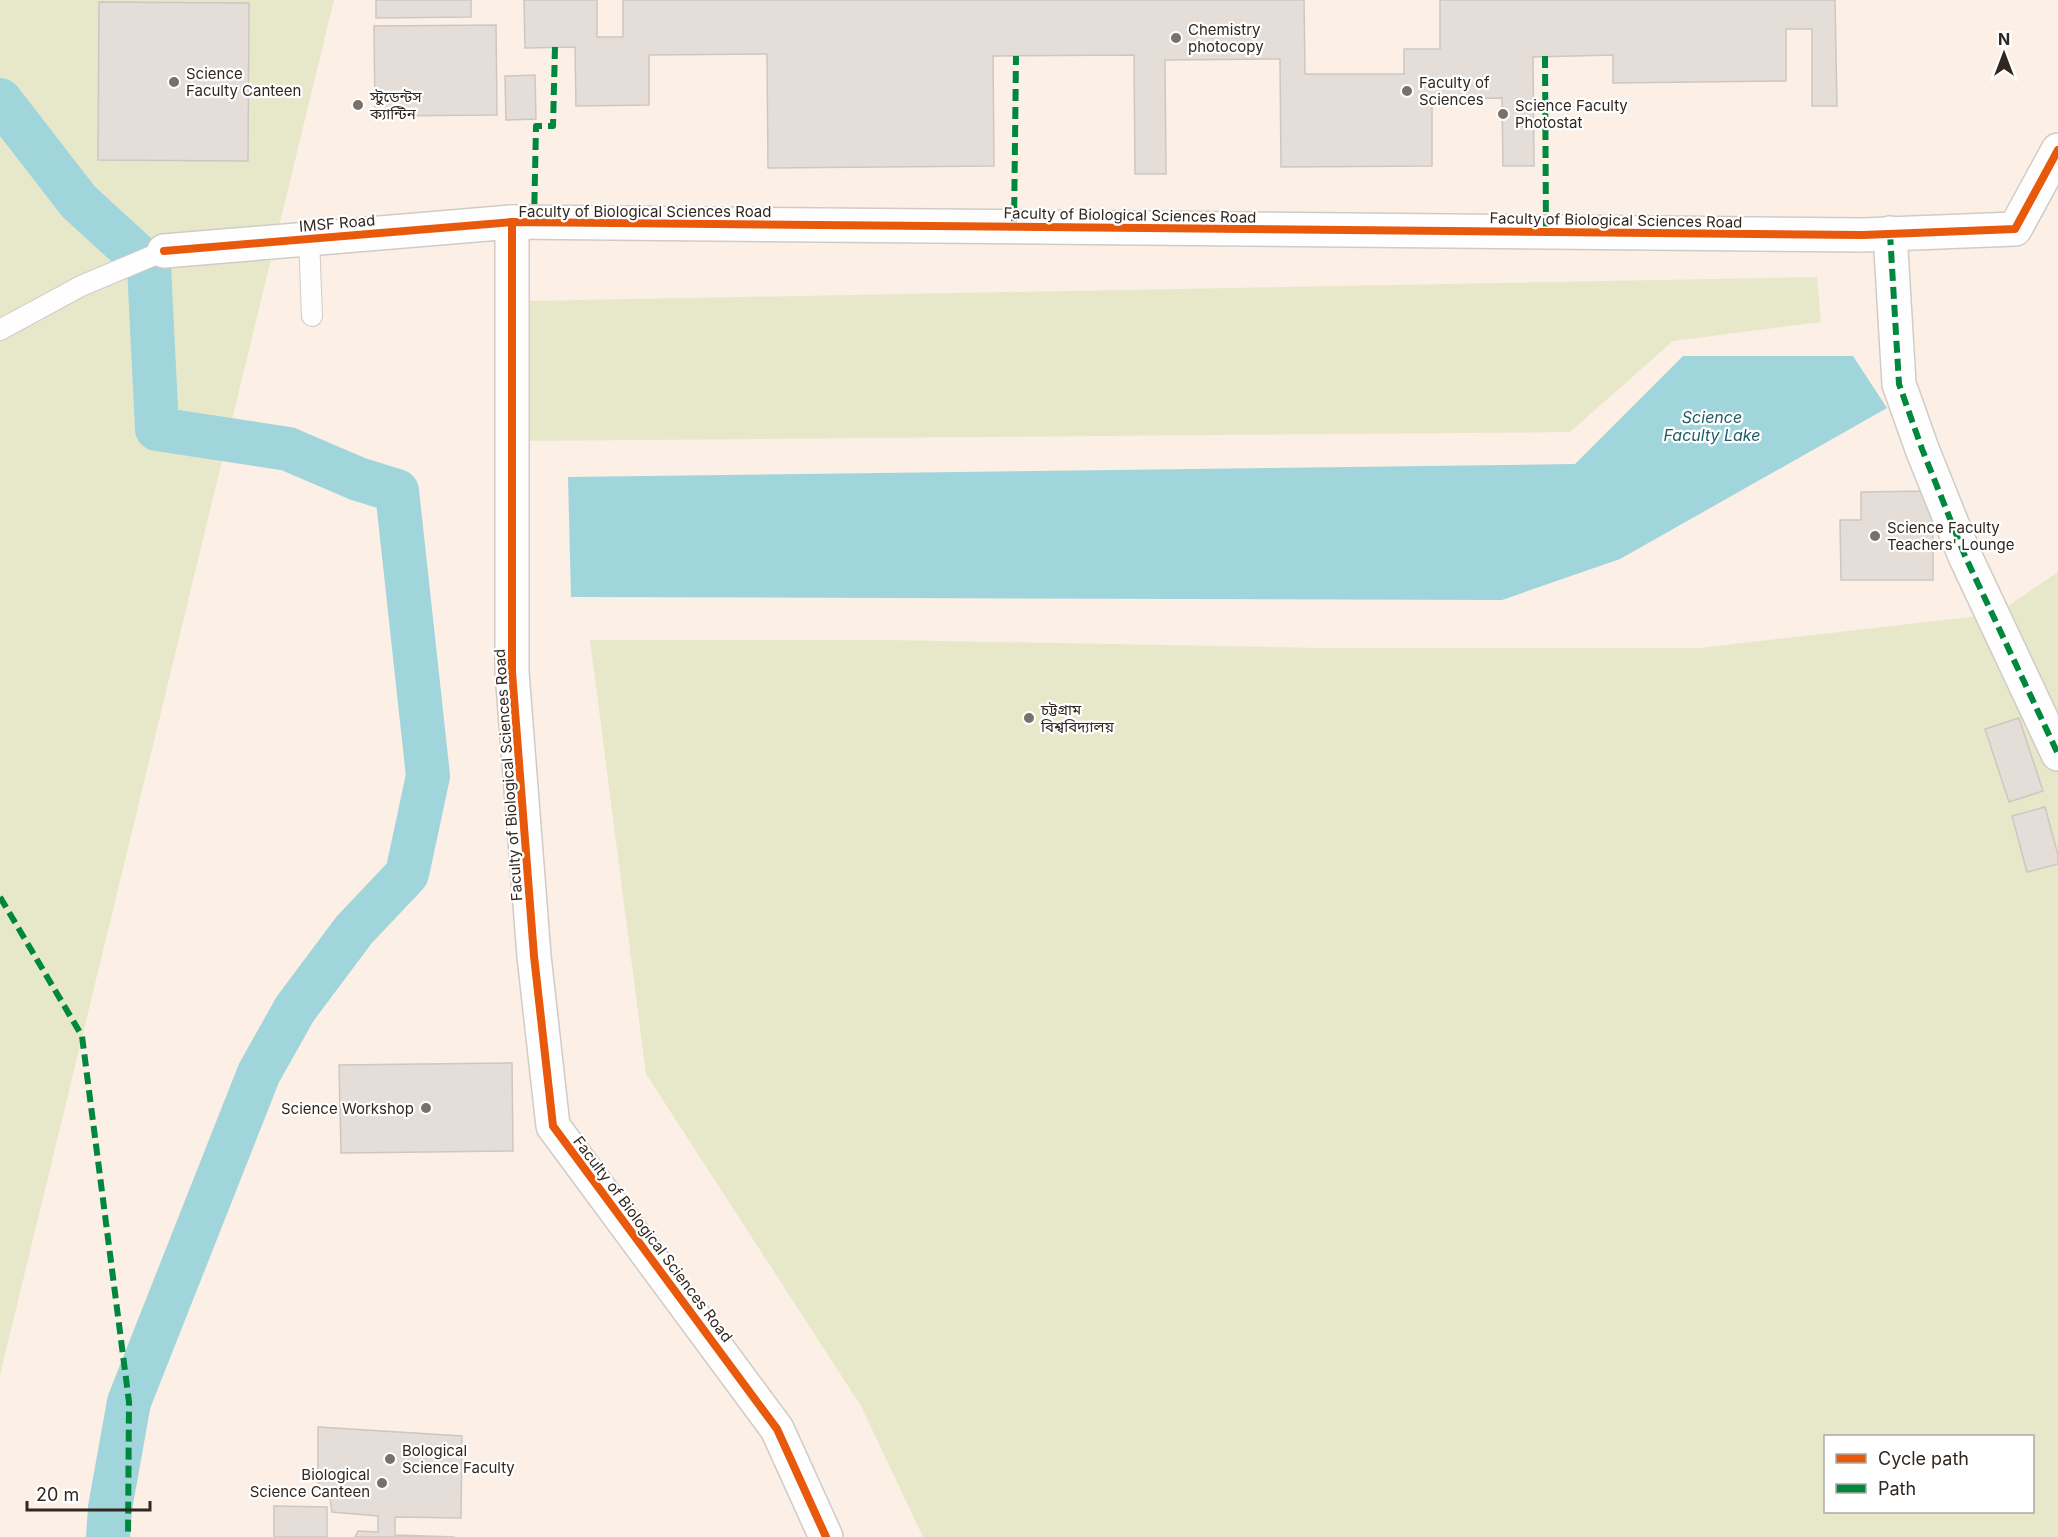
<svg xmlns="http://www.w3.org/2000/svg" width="2058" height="1537" font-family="Inter,'Noto Sans Bengali',sans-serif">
  <rect width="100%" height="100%" fill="#faf7f5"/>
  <path fill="#fcefe5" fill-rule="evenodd" d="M0,0H2058V1537H0ZM1826,1436H2032V1512H1826Z"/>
  <g fill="#e7e8ca" fill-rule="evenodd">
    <path d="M0,0H334L0,1375Z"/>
    <path d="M1817,277L1821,322L1673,341L1570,432L521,441L527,301Z"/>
    <path d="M2058,572V1537H923L861,1406L646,1074L590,640H889L1320,648H1699L1996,614ZM1826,1436H2032V1512H1826Z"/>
  </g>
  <path fill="#a0d5dc" d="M1683,356H1853L1887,408L1620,559L1502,600L571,597L568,477L1575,464Z"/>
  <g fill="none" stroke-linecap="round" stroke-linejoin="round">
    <path stroke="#a0d5dc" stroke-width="44" d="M0,100L79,202L149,266L157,429L288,449L358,479L397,491L428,776L407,874L354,930L295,1009L259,1073L129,1402L110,1508L108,1537"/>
  </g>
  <g fill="#e5ddd8" stroke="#cdc7c2" stroke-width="1.5">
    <path d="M376,0H471V17L376,18Z"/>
    <path d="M524,0H597V37H623V0H1304L1305,74H1404V49H1440V0H1835L1837,106H1812V29H1786V81L1613,83V55L1533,57L1534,166H1503L1502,98L1432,99V166L1281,167L1280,59L1165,60L1166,174H1135L1134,55L993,56L994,166L768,168L767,54L649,55V105L576,106L575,47L525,48Z"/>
    <path d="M99,2L249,3L248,161L98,160Z"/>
    <path d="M496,25L497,115L375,116L374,26Z"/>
    <path d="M535,75L536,119L506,120L505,76Z"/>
    <path d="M1933,491V580H1841L1840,520H1861V492Z"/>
    <path d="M2019,718L2043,791L2009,802L1985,729Z"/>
    <path d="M2045,807L2058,855V864L2027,872L2012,816Z"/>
    <path d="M512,1063L513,1151L341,1153L339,1065Z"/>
    <path d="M318,1427L462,1436L461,1518L395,1517V1535L455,1537H355L358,1531L378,1532V1516L332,1512L330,1499L318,1482Z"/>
    <path d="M274,1506L327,1507V1537H274Z"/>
  </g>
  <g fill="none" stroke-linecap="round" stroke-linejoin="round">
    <defs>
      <g id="lane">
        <path d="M309,239L312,316"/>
        <path d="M0,330L81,286L164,251"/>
      </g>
      <path id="street" d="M1890,233L1899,384L1922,449L1965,556L2058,754"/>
      <g id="secondary">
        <path d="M512,222V672L534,956L553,1126L777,1429L826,1537"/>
        <path d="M164,251L512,222L1863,235L2015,229L2058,150"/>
      </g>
    </defs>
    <use href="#lane" stroke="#d1cbc6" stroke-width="22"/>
    <use href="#street" stroke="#d1cbc6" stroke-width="36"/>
    <use href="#secondary" stroke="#d1cbc6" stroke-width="36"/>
    <use href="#lane" stroke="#fefefe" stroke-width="20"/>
    <use href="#street" stroke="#fefefe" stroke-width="33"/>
    <use href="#secondary" stroke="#fefefe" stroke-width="33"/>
    <g stroke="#00873e" stroke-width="6" stroke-dasharray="12 6" stroke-linecap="butt">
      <path d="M1545,56L1546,233"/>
      <path d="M534,222L536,126H553L555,47"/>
      <path d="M1014,227L1016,56"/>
      <path d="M1890,233L1899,384L1922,449L1965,556L2058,754"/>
      <path d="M0,897L82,1036L129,1402L128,1537"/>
    </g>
    <defs>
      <g id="cycleway">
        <path d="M512,222V672L534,956L553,1126L777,1429L826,1537"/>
        <path d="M164,251L512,222L1863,235L2015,229L2058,150"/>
      </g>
    </defs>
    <use href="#cycleway" stroke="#fff" stroke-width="11"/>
    <use href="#cycleway" stroke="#e8590c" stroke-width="8"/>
  </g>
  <g fill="#78706a" stroke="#fff" stroke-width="2">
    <circle cx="1176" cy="38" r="6"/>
    <circle cx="174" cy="82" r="6"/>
    <circle cx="1407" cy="91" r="6"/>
    <circle cx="358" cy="105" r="6"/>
    <circle cx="1503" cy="114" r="6"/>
    <circle cx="1875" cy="536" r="6"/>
    <circle cx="1029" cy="718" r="6"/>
    <circle cx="426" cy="1108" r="6"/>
    <circle cx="390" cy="1459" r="6"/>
    <circle cx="382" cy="1483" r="6"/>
  </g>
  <g text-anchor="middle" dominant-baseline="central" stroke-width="4.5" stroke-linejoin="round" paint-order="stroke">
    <g font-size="15" fill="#32271f" stroke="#fff" text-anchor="start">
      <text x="1188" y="29">Chemistry<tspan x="1188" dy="17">photocopy</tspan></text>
      <text x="186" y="73">Science<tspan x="186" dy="17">Faculty Canteen</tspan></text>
      <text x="1419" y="82">Faculty of<tspan x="1419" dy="17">Sciences</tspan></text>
      <text x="370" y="96">স্টুডেন্টস<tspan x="370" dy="17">ক্যান্টিন</tspan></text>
      <text x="1515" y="105">Science Faculty<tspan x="1515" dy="17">Photostat</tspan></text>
      <text x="1887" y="527">Science Faculty<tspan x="1887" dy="17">Teachers' Lounge</tspan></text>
      <text x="1041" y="709">চট্টগ্রাম<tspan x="1041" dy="17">বিশ্ববিদ্যালয়</tspan></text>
      <text x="414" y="1108" text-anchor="end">Science Workshop</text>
      <text x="402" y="1450">Bological<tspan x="402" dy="17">Science Faculty</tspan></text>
      <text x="370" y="1474" text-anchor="end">Biological<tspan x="370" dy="17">Science Canteen</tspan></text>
    </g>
    <g font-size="15" fill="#32271f" stroke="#fff">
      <text x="645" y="211">Faculty of Biological Sciences Road</text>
      <text transform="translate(1130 215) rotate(1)">Faculty of Biological Sciences Road</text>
      <text transform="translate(1616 220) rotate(1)">Faculty of Biological Sciences Road</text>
      <text transform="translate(337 223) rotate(-5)">IMSF Road</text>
      <text transform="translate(508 775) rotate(-94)">Faculty of Biological Sciences Road</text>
      <text transform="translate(653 1239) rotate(53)">Faculty of Biological Sciences Road</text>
    </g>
    <g font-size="16" font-style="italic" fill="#1d5d66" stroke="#fff">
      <text x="1712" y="417">Science<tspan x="1712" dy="18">Faculty Lake</tspan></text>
    </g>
  </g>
  <rect x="1824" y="1435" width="210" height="78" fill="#ffffff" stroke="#ada9a5" stroke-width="1.5"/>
  <rect x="1836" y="1454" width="30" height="9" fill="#e8590c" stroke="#ada9a5" stroke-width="1.5"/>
  <text x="1878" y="1465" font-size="18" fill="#32271f">Cycle path</text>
  <rect x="1836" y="1484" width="30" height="9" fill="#00873e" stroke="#ada9a5" stroke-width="1.5"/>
  <text x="1878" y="1495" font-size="18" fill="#32271f">Path</text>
  <g transform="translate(2004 54)" stroke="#ffffff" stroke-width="4.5" paint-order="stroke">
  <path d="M0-4.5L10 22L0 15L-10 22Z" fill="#32271f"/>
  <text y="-9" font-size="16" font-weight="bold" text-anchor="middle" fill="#32271f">N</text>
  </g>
  <path d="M27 1501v9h123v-9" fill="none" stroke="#32271f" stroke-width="3"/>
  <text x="36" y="1501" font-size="18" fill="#32271f" stroke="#ffffff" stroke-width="4.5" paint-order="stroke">20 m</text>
</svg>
